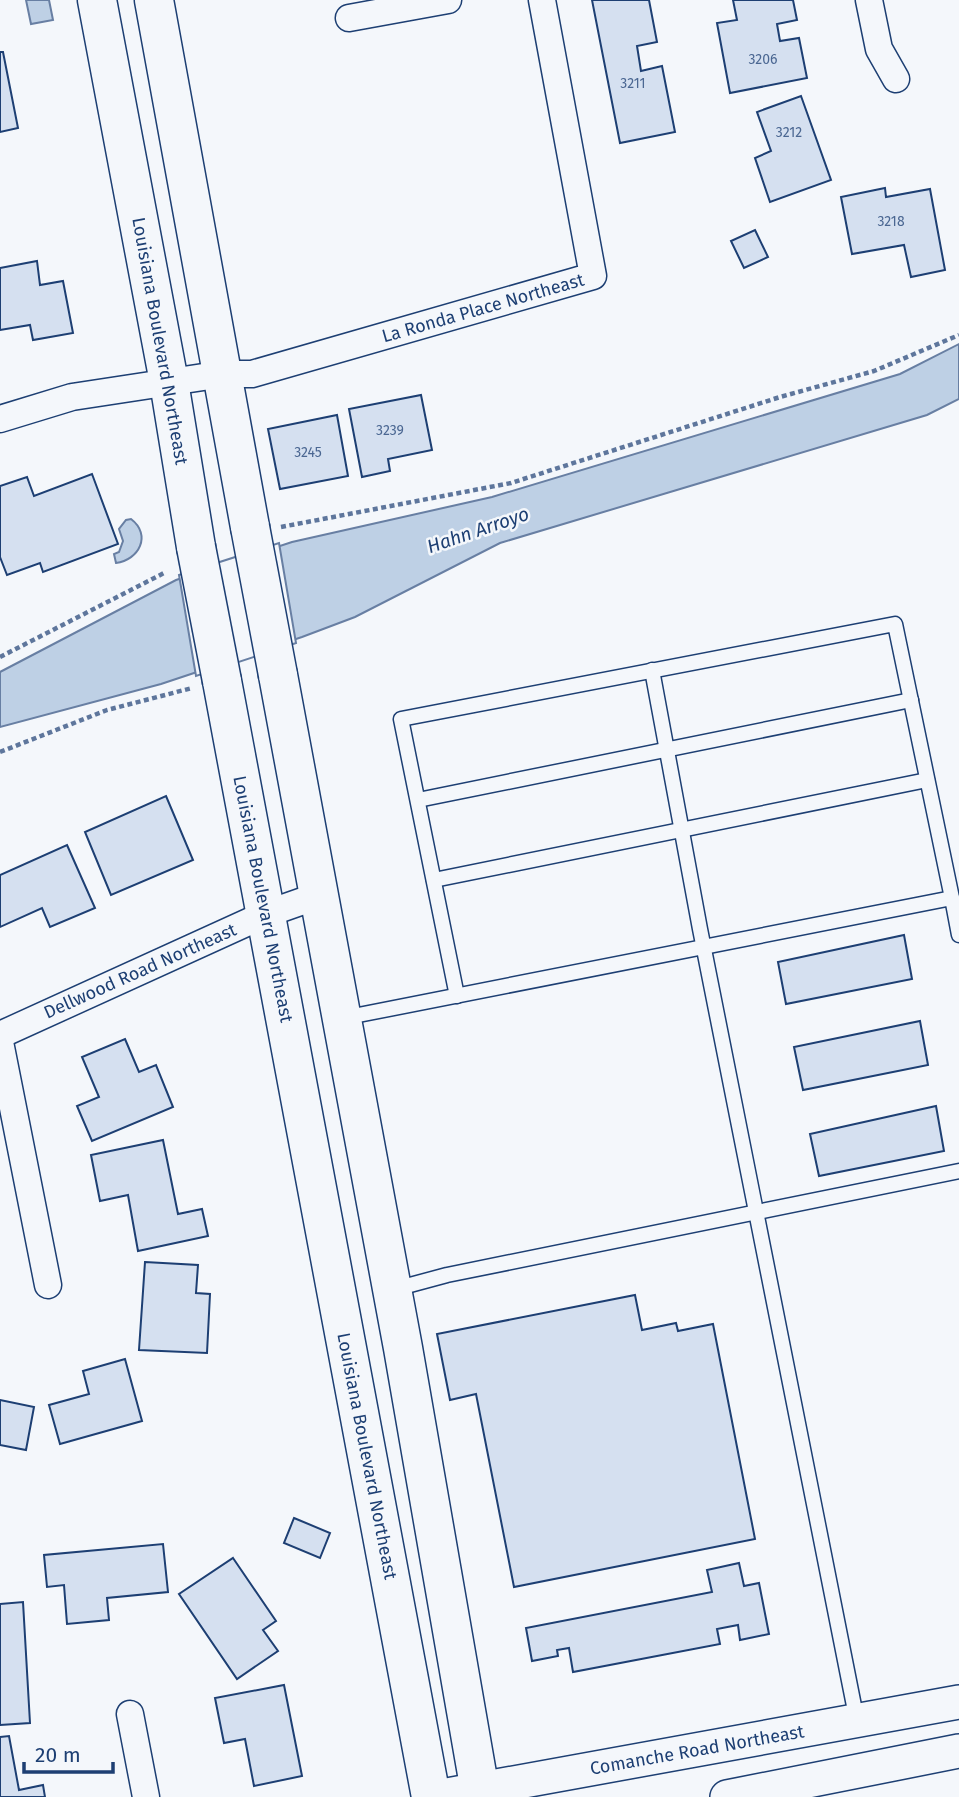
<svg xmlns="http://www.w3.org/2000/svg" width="959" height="1797" font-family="'Fira Sans',sans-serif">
  <rect width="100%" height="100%" fill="#f4f7fb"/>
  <g fill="#bed0e5" stroke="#687fa3" stroke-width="2">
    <path d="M26,0H49L53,20L31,24Z"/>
    <path d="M959,344V399L927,415L500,543L355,617L302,637L161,684L0,727V672L176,580L292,542L492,497L900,374Z"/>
    <path d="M131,519C152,535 139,560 116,563L114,554L119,552L123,541L119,529L126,520Z"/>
  </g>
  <path fill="#f4f7fb" stroke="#687fa3" stroke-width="2" d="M279,543L296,643L196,676L179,575Z"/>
  <g fill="#d5e0f0" stroke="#1d3f73" stroke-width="2">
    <path d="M592,0H649L657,42L637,46L641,71L662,66L675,132L620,143Z"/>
    <path d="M733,0H793L797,20L777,24L780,41L799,38L807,78L730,93L717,23L737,20Z"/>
    <path d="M0,52H3L18,128L0,132Z"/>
    <path d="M801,96L831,180L770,202L755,158L771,151L757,112Z"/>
    <path d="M885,188L886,197L930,189L945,270L911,277L904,245L852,254L841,197Z"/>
    <path d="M755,230L768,257L744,268L731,241Z"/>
    <path d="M37,261L40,285L63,281L73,333L33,340L30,325L0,330V268Z"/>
    <path d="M421,395L432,450L388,459L390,471L362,477L349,409Z"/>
    <path d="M337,415L348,476L280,489L268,429Z"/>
    <path d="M92,474L118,544L43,572L40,563L7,575L0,557V486L27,477L34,496Z"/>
    <path d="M166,796L193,860L111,895L85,832Z"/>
    <path d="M67,845L95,908L50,927L42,908L0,927V875Z"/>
    <path d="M904,935L912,979L786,1004L778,962Z"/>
    <path d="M920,1021L928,1065L803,1090L794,1047Z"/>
    <path d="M125,1039L139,1072L156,1065L173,1107L92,1141L77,1106L99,1097L82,1057Z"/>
    <path d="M936,1106L944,1151L819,1176L810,1134Z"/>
    <path d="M163,1140L178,1214L202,1209L208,1236L138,1251L128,1195L100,1201L91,1155Z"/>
    <path d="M145,1262L198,1265L196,1293L210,1294L207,1353L139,1350Z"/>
    <path d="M635,1295L642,1330L676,1323L678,1331L713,1324L755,1539L514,1587L476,1394L450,1400L437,1334Z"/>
    <path d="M125,1359L142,1421L60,1444L49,1405L89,1394L83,1371Z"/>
    <path d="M0,1400L34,1407L26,1450L0,1445Z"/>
    <path d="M294,1518L330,1533L320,1558L284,1543Z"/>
    <path d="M163,1544L168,1592L107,1598L109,1620L67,1624L64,1585L47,1587L44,1555Z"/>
    <path d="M233,1558L276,1621L263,1630L278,1651L237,1679L179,1594Z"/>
    <path d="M739,1563L744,1586L759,1583L769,1634L740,1640L738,1625L717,1629L720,1644L573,1672L569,1648L557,1650L558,1656L532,1661L526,1628L712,1592L707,1570Z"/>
    <path d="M23,1602L30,1723L0,1725V1604Z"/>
    <path d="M284,1685L302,1776L254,1786L245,1739L224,1743L215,1698Z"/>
    <path d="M9,1736L19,1790L43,1785L45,1797H0V1737Z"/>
  </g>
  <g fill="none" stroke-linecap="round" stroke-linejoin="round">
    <defs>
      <g id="service">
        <path d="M652,670L700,929L857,1721"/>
        <path d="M418,800L911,700"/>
        <path d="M434,880L927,780"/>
        <path d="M457,996L401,719L895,624L952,898"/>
        <path d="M343,1018L952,898L959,935"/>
        <path d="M395,1289L447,1275L959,1171"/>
      </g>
      <g id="minor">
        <path d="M869,0L879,49L896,79"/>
        <path d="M349,18L448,0"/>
        <path d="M0,419L72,397L223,374H252L593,276L542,0"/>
        <path d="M0,1035L266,914L320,895"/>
        <path d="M0,1042L48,1285"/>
        <path d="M130,1714L146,1797"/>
      </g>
      <g id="tertiary">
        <path d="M436,1797L959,1702"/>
        <path d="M727,1797L959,1751"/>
      </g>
      <g id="secondary">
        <path d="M97,0L169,382L196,547"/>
        <path d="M154,0L250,527"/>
        <path d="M278,675L403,1348L481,1797"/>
        <path d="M222,681L431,1797"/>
      </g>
    </defs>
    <use href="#service" stroke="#1d3f73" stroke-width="17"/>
    <use href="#minor" stroke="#1d3f73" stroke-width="29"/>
    <use href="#tertiary" stroke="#1d3f73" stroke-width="36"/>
    <use href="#secondary" stroke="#1d3f73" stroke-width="41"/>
    <g stroke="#5e769c" stroke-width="4.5" stroke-dasharray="5 3.5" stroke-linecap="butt">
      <path d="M281,527L511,483L780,397L874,371L959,335"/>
      <path d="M0,657L166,572"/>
      <path d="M0,752L107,710L192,688"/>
    </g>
    <use href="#service" stroke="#f4f7fb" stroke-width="14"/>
    <use href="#minor" stroke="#f4f7fb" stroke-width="26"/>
    <use href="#tertiary" stroke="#f4f7fb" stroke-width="33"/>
    <use href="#secondary" stroke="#f4f7fb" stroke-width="38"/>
    <defs>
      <g id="secondary-bridge">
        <path d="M250,527L278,675"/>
        <path d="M196,547L222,681"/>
      </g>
    </defs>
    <use href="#secondary-bridge" stroke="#1d3f73" stroke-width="41" stroke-linecap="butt"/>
    <use href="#secondary-bridge" stroke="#f4f7fb" stroke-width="38"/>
  </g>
  <g text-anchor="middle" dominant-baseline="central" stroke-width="5" stroke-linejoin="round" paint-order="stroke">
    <g font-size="14" fill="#4b6792">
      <text x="763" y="59">3206</text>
      <text x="633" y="83">3211</text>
      <text x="789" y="132">3212</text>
      <text x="891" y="221">3218</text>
      <text x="390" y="430">3239</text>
      <text x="308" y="452">3245</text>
    </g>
    <g font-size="18" fill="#1d3f73" stroke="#f4f7fb">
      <text transform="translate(483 308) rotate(-16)">La Ronda Place Northeast</text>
      <text transform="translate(160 341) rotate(80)">Louisiana Boulevard Northeast</text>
      <text transform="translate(263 899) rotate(79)">Louisiana Boulevard Northeast</text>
      <text transform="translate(140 971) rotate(-24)">Dellwood Road Northeast</text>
      <text transform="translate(367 1456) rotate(79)">Louisiana Boulevard Northeast</text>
      <text transform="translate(697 1750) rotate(-10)">Comanche Road Northeast</text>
    </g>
    <g font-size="19" font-style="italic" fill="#1d3f73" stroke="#f4f7fb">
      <text transform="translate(478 530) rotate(-19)">Hahn Arroyo</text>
    </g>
  </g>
  <path d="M24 1762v10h89v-10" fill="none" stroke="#1d3f73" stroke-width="3.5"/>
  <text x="35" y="1762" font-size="21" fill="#1d3f73" stroke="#f4f7fb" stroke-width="5" paint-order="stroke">20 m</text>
</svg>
